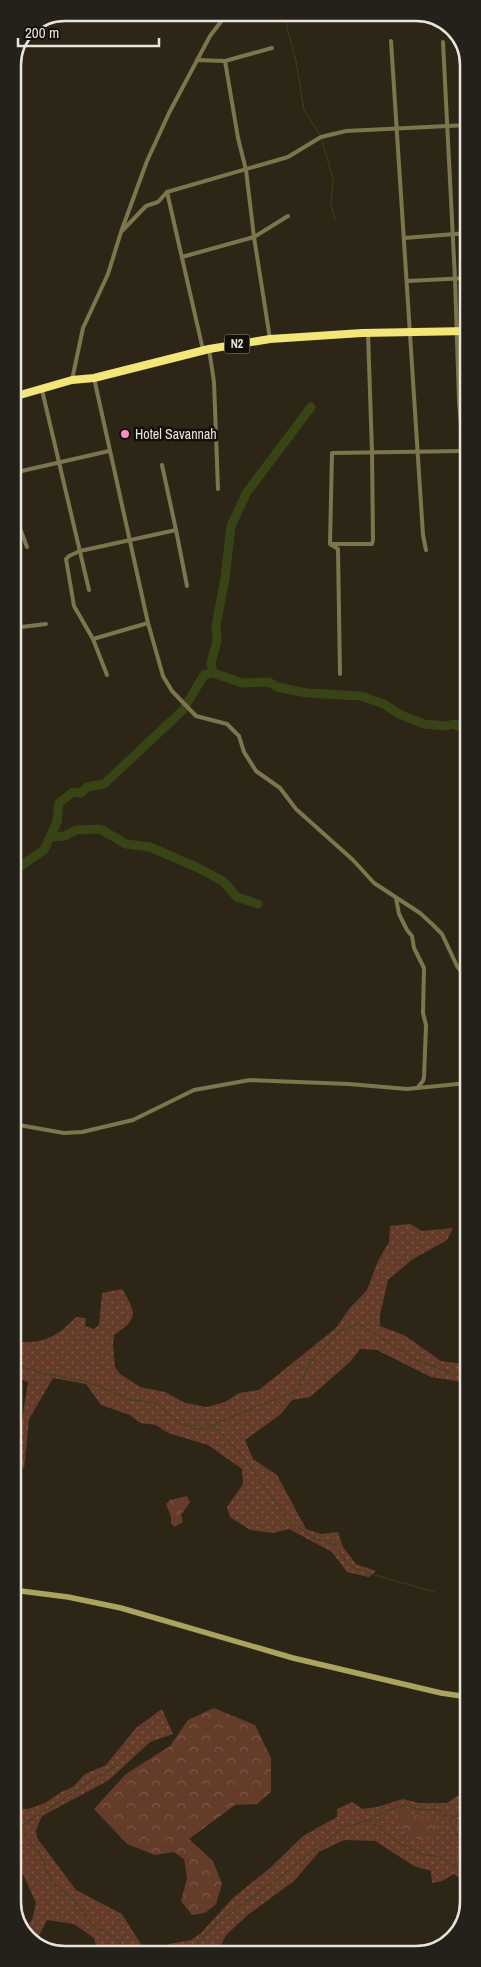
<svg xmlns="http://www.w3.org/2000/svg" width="481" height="1967" font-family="'Archivo Narrow',sans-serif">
  <defs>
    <pattern id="grass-dots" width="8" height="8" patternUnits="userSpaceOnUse" patternTransform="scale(1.25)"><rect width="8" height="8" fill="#653c29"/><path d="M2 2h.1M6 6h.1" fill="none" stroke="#7b5847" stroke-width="1.8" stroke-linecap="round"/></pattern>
    <pattern id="forest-crowns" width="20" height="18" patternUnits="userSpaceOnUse" patternTransform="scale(1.25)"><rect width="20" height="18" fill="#653c29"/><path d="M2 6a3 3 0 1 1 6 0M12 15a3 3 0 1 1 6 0" fill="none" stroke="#7b5847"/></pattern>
  </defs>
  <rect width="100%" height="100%" fill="#2d2617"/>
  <g fill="url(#grass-dots)">
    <path d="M410,1224L422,1231L453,1228L447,1240L413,1259L388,1280L380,1315V1326L404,1335L441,1361L468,1365V1386L457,1381L431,1377L377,1350L360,1349L350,1362L310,1397L292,1400L281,1414L245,1440L253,1459L277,1475L306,1529L321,1534L338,1532L343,1547L356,1564L376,1571L369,1577L347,1572L332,1552L289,1529L274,1533L250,1530L230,1517L227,1507L243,1484L242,1469L208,1445L168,1433L156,1425L140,1423L130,1415L101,1405L86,1384L53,1378L29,1419L24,1469L18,1463L19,1440L28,1382L13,1377V1342C45,1343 54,1339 76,1317L86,1318L85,1326L94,1329L99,1325L102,1293L122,1289C136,1312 139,1319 114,1335L113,1345L115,1367L120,1374L140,1387L165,1392L185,1403L207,1407L225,1402L239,1393L259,1390L336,1328L349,1309L367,1290L378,1261L389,1242L390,1226Z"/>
    <path d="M162,1709L173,1734L150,1742L109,1780L42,1816L36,1830L37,1838L76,1890L122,1914L147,1954H98L94,1938L74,1924L47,1920L35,1943L28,1939L23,1929L32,1920L36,1903L22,1872L13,1865V1808L28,1809L45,1803L61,1792L73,1787L85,1774L106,1765L136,1728Z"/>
    <path d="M462,1793H468V1884L454,1874L442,1881L432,1883L431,1871L414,1866L375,1841L344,1840L319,1852L294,1881L249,1914L226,1935L216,1954H162L169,1944L191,1940L201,1933L233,1898L270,1868L303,1836L337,1817V1809L352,1802L363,1809L377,1807L403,1799L419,1803H447Z"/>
  </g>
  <g fill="url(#forest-crowns)">
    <path d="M187,1496L190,1502L181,1515L183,1522L175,1527L171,1523V1517L166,1504L170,1500Z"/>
    <path d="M214,1708L255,1725L271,1758V1792L257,1804L235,1805L189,1839L213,1861L222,1884L216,1904L205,1913L192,1915L181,1901L187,1878L184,1859L174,1852L155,1855L127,1844L94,1809L126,1774L170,1746L188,1720Z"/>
    <path d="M403,1811L439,1822L433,1834L421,1841L407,1833L395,1818L396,1812Z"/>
  </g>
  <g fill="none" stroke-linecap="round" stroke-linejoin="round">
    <g stroke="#384415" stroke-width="1">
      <path d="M286,13L287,27L296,61L304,110L321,137L333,179L331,204L335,220"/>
      <path d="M13,1360L23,1367L38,1372L88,1382L131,1400L156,1403L178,1422L191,1428L204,1429L260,1405L297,1391L310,1363L339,1332L358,1323L414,1359L448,1372L468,1376"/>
      <path d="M214,1426L242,1455L288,1520L313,1538L335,1544L348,1565L365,1572L434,1592"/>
      <path d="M451,1818L468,1813"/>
      <path d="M370,1821L399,1843L423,1854L439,1857L456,1866L468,1887"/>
      <path d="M13,1827L22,1832L38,1850L51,1881L74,1901L94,1926L116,1938L129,1954"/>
      <path d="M18,1829C33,1817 48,1809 64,1799C82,1787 99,1775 118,1765"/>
      <path d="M165,1954L185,1951L195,1946L219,1921L284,1874L344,1827L370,1820L386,1811L405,1805L418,1809L439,1810L450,1819L462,1847L468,1851"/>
    </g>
    <g stroke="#384415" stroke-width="9">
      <path d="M213,673L211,663L217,641L216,626L225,578L231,526L247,492L311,407"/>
      <path d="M50,837L65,836L76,830L100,829L126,844L150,847L196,867L223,881L237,897L258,904"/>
      <path d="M13,871L44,850L57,822L59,803L73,792L81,793L87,787L104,784L183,710L204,675L213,673L242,683L269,682L277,687L307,693L361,696L384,704L399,714L424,724L446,726L454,724L468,730"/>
    </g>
    <g stroke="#7b764d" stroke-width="4">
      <path d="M391,41L423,535L426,550"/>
      <path d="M443,42L455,279L459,401L463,451V565L468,617"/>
      <path d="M197,60L225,61L272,48"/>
      <path d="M225,61L238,138L246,170L254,237L270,339"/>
      <path d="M167,192L203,350"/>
      <path d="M122,231L146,206L158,202L167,192L288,157L321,137L346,131L468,125"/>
      <path d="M404,238L468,233"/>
      <path d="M182,257L254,237L288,216"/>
      <path d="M407,281L468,278"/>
      <path d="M209,349L214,382L218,489"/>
      <path d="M94,378L148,623L163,676L172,691L196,716L227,724L239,736L244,752L256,771L280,788L296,809L353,860L374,883L420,913L432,924L442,934L457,966L468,981"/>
      <path d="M72,380L83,328L108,274L121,232L147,161L169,113L210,36L223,19L239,13"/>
      <path d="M42,390L89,590"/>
      <path d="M459,401H468"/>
      <path d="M162,465L176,530"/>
      <path d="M13,473L109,451"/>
      <path d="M13,493L18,523L27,547"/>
      <path d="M331,544H372L373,540L372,452L368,333"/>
      <path d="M13,628L46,624"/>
      <path d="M93,639L148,623"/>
      <path d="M340,674L338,549L330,544L332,453L463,451"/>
      <path d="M107,675L93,639L74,606L66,559L69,556L80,551L176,530L187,586"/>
      <path d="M396,898L399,914L407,930L412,936L414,948L424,968L423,1013L426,1025L424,1077L423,1081L418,1087"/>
      <path d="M13,1124L64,1133L82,1132L133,1120L194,1090L250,1080L349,1084L407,1089L468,1083"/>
    </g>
    <path stroke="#aba360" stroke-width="5.5" d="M13,1590L68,1597L121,1608L293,1658L441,1693L468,1697"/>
    <path stroke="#f2e679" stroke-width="8" d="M13,397L72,380L94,378L209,349L270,339L362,333L468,331"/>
  </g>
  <circle fill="#f98fc9" stroke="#130f09" stroke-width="2" cx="125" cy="434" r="5"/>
  <g text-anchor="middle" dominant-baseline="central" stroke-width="5" stroke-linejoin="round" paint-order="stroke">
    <rect fill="#130f09" stroke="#a9a49b" stroke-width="1" x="224.5" y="334.5" width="25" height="19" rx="4"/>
    <g font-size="12" font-weight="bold" fill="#e9e4da">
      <text x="237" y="344">N2</text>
    </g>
    <g font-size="14" fill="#e9e4da" stroke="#130f09" text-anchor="start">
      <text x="135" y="434">Hotel Savannah</text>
    </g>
  </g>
  <path d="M0 0H481V1967H0ZM65 21H416A44 44 0 0 1 460 65V1902A44 44 0 0 1 416 1946H65A44 44 0 0 1 21 1902V65A44 44 0 0 1 65 21Z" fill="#24201a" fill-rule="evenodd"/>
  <path fill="none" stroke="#e9e4da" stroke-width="2.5" d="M65 21H416A44 44 0 0 1 460 65V1902A44 44 0 0 1 416 1946H65A44 44 0 0 1 21 1902V65A44 44 0 0 1 65 21Z"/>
  <path d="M18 38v8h141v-8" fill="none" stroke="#e9e4da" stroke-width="2.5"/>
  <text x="25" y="38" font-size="15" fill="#e9e4da" stroke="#130f09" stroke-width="4" paint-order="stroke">200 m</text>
</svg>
